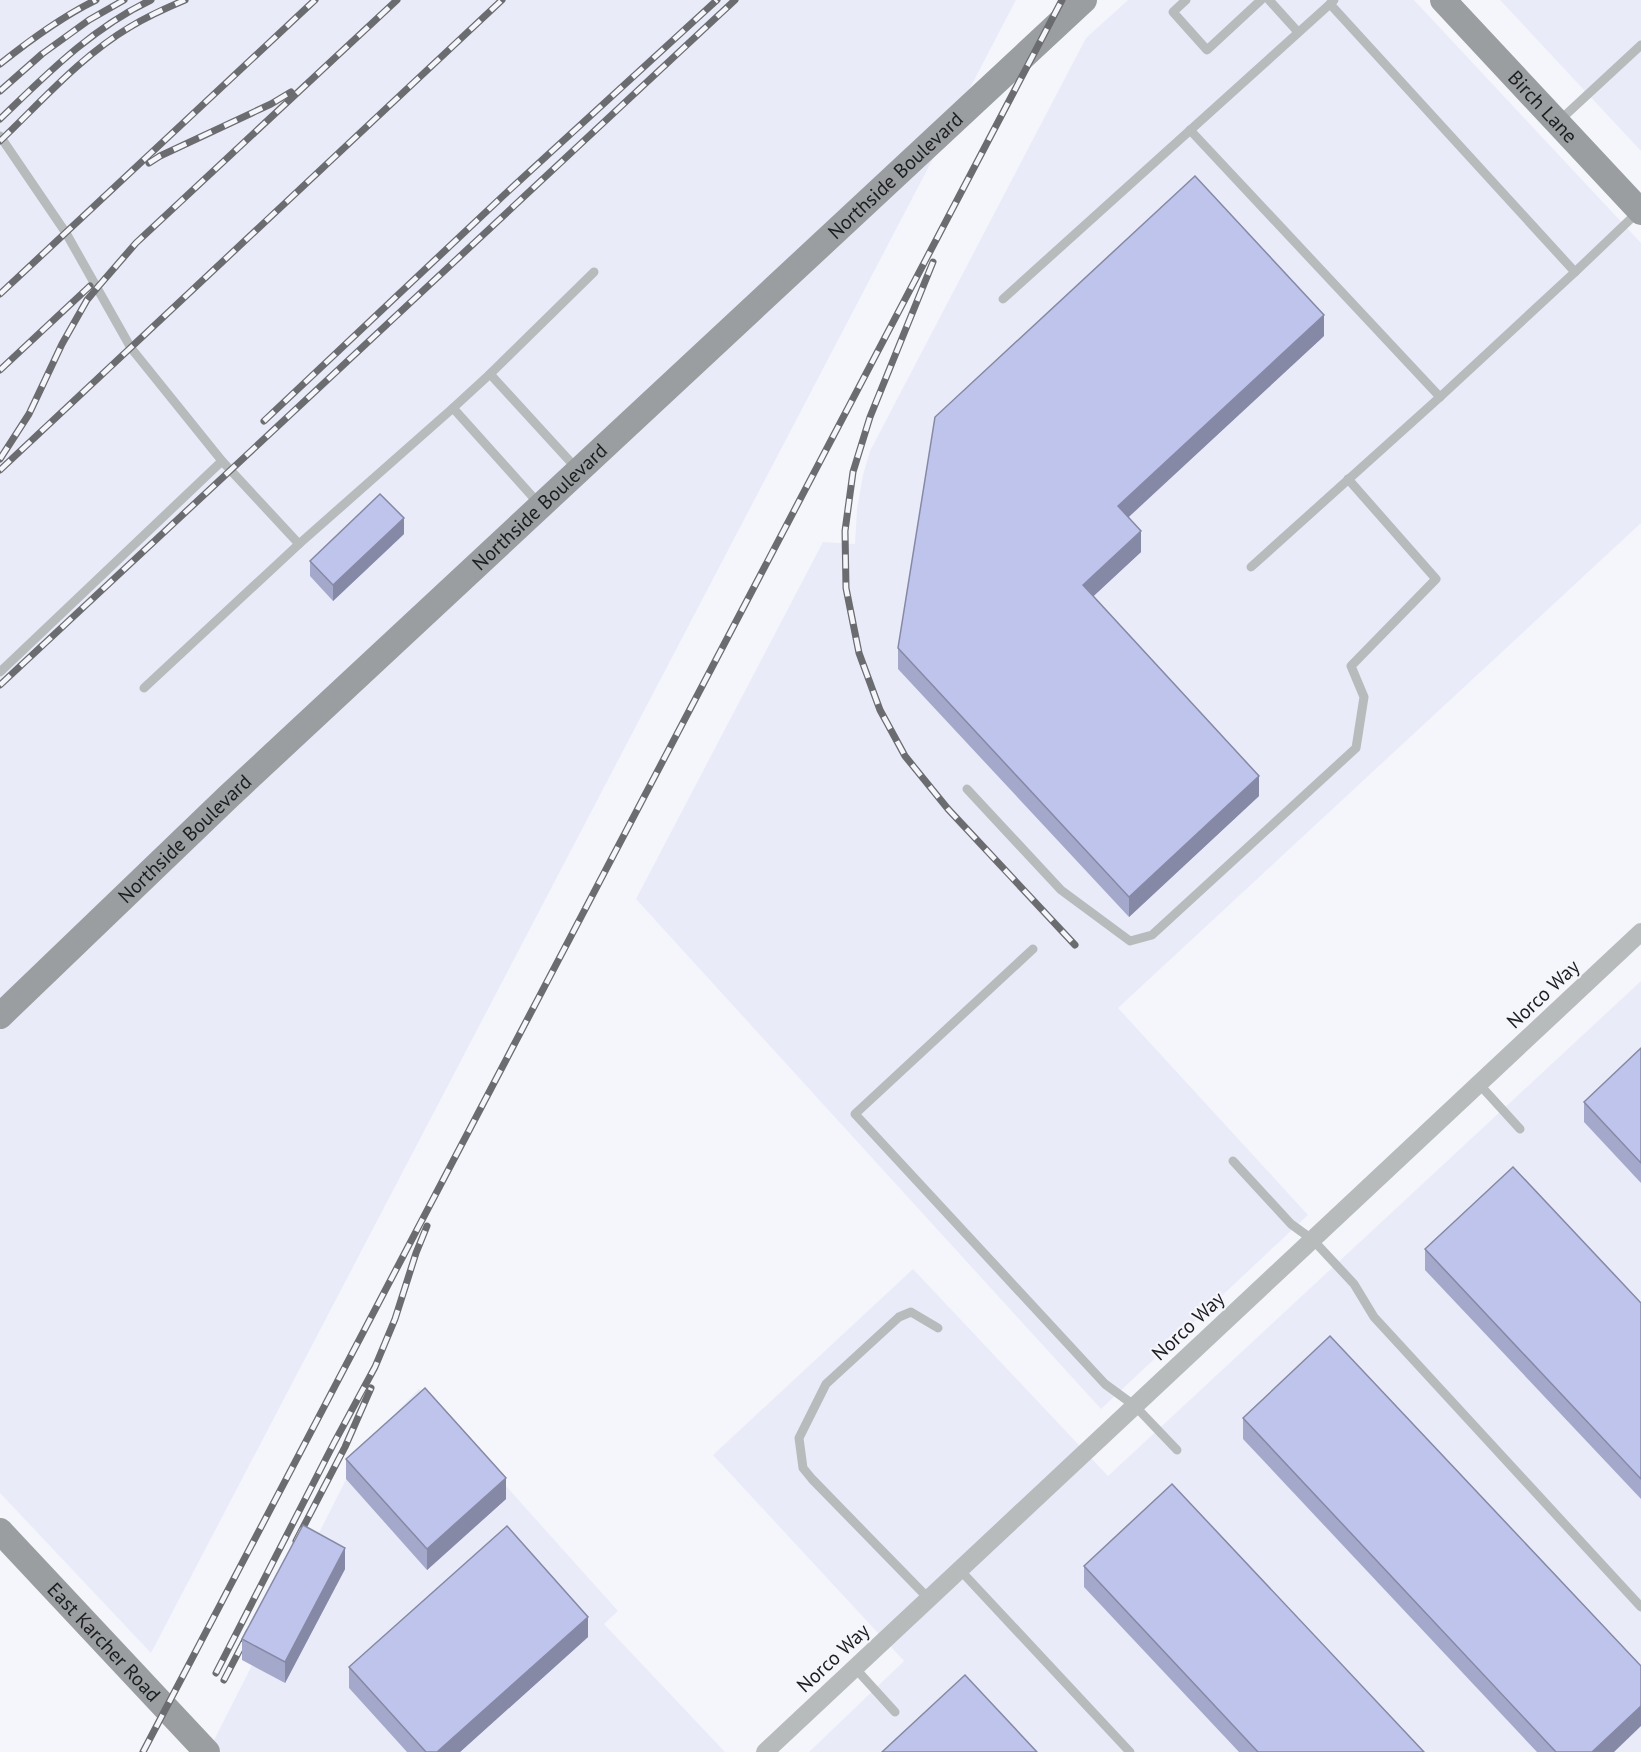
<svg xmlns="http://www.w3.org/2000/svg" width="1641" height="1752" font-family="'PT Sans',sans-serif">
  <rect width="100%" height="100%" fill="#f5f6fc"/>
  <g fill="#e9ebf8">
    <path d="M0,0H1016L151,1653L0,1493Z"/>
    <path d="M1128,0H1414L1641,243V523L1118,1008L1308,1215L1101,1409L636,899L823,542L855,544L857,509L863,475L870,451L1086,38Z"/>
    <path d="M1500,0H1641V151Z"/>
    <path d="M1641,981V1752H809L904,1661L713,1455L913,1269L1108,1476Z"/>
    <path d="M419,1389L618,1611L604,1624L725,1752H208L362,1448Z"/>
  </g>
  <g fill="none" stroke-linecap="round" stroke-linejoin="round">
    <g stroke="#b8bbbc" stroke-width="9">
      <path d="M1186,0L1173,12L1207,50L1261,0"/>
      <path d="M1269,0L1298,32"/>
      <path d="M1334,0L1330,4L1575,272L1639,211"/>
      <path d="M1559,121L1641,45"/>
      <path d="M1190,130L1440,397"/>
      <path d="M0,136L66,233L131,348L222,461"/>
      <path d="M1003,299L1330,4"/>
      <path d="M490,374L594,272"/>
      <path d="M453,408L490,374L577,469"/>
      <path d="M1251,567L1440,397L1575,272"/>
      <path d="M0,672L222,461L299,544"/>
      <path d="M144,688L299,544L453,408L540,505"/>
      <path d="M967,789L1061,890L1130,941L1152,935L1356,748L1364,697L1351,666L1436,579L1348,479"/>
      <path d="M1033,949L855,1114L1105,1384L1135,1406L1177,1450"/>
      <path d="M1479,1084L1520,1129"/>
      <path d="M1233,1161L1291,1224L1313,1240L1354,1284L1374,1317L1641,1607"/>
      <path d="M960,1570L1130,1752"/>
      <path d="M929,1599L812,1479L803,1468L799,1438L826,1384L899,1317L911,1312L938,1328"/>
      <path d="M855,1668L895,1712"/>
    </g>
    <path stroke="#b8bbbc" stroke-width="18" d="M765,1752L1641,932"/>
    <g stroke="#9a9ea0" stroke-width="26">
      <path id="s1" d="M1443,0L1641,212"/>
      <path id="s2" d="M0,1016L228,797L1084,0"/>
      <path id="s3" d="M0,1531L207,1752"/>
    </g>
    <defs>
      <g id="rail">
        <path d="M0,64C30,40 61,17 96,0"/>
        <path d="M0,91L42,54L89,20L124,0"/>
        <path d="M0,119C47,74 92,28 151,0"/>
        <path d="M0,141C41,102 81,56 130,27C148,16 166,8 185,0"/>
        <path d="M149,163L160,156L271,104L291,92"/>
        <path d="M933,262L870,417L853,472L845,531L846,588L859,653L880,710L905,756L948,809L1075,945"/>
        <path d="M0,294L315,0"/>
        <path d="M0,370L90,286"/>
        <path d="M264,421L504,195L717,0"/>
        <path d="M0,459L29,414L62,344L87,300L97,288L136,243L397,0"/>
        <path d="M0,470L502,0"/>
        <path d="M0,685L735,0"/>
        <path d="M296,1541L345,1447L371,1388"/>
        <path d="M216,1673L334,1443L375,1367L395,1319L416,1253L427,1226"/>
        <path d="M224,1680L249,1632"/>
        <path d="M143,1752L1062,0"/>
      </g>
    </defs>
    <use href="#rail" stroke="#6b6c6f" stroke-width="7"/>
    <use href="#rail" stroke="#f5f6fc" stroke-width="4.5" stroke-dasharray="14" stroke-linecap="butt"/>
  </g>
  <g fill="#a4a9cb">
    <path d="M1324,336L1128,517L1141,552L1093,596L1259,796L1129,917L898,669V648Z"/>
    <path d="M404,534L333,601L310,576V561Z"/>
    <path d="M1641,1048V1183L1584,1122V1102Z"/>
    <path d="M1425,1249L1641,1303V1499L1425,1270Z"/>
    <path d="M1243,1418L1614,1752H1537L1243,1439Z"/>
    <path d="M346,1459L506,1499L427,1570L346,1479Z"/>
    <path d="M1084,1566L1424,1752H1239L1084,1587Z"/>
    <path d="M345,1569L285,1683L242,1660V1639Z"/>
    <path d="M588,1637L460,1752H407L349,1688V1667Z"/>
  </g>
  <g fill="#8689a5">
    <path d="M1324,315V336L1118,527V506Z"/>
    <path d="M404,518V534L333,601V585Z"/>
    <path d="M1141,531V552L1083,606V585Z"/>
    <path d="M1259,776V796L1129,917V897Z"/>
    <path d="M506,1478V1499L427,1570V1549Z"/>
    <path d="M345,1548V1569L285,1683V1662Z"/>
    <path d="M588,1617V1637L460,1752H437Z"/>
    <path d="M1641,1706V1726L1614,1752H1592Z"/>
  </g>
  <g fill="#bfc4ec" stroke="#8689a5" stroke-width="1.5">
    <path d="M1195,176L1324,315L1118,506L1141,531L1083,585L1259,776L1129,897L898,648L935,417Z"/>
    <path d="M380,494L404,518L333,585L310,561Z"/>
    <path d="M1641,1048V1163L1584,1102Z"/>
    <path d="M1513,1167L1641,1303V1479L1425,1249Z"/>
    <path d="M1330,1336L1641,1666V1706L1592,1752H1556L1243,1418Z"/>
    <path d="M425,1388L506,1478L427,1549L346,1459Z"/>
    <path d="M1172,1484L1424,1752H1258L1084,1566Z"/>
    <path d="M303,1525L345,1548L285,1662L242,1639Z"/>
    <path d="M507,1526L588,1617L437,1752H426L349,1667Z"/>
    <path d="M965,1675L1037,1752H882Z"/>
  </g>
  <g text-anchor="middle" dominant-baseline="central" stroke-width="4.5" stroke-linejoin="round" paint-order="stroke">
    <g font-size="20" fill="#1c1d1f" stroke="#f5f6fc">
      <text stroke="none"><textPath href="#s1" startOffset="146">Birch Lane</textPath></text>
      <text stroke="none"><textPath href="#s2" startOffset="1228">Northside Boulevard</textPath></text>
      <text stroke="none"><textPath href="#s2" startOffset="742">Northside Boulevard</textPath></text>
      <text stroke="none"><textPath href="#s2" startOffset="256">Northside Boulevard</textPath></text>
      <text transform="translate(1543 994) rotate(-43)">Norco Way</text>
      <text transform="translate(1188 1326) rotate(-43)">Norco Way</text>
      <text stroke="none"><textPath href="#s3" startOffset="152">East Karcher Road</textPath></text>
      <text transform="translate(833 1658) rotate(-43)">Norco Way</text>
    </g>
  </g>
</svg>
